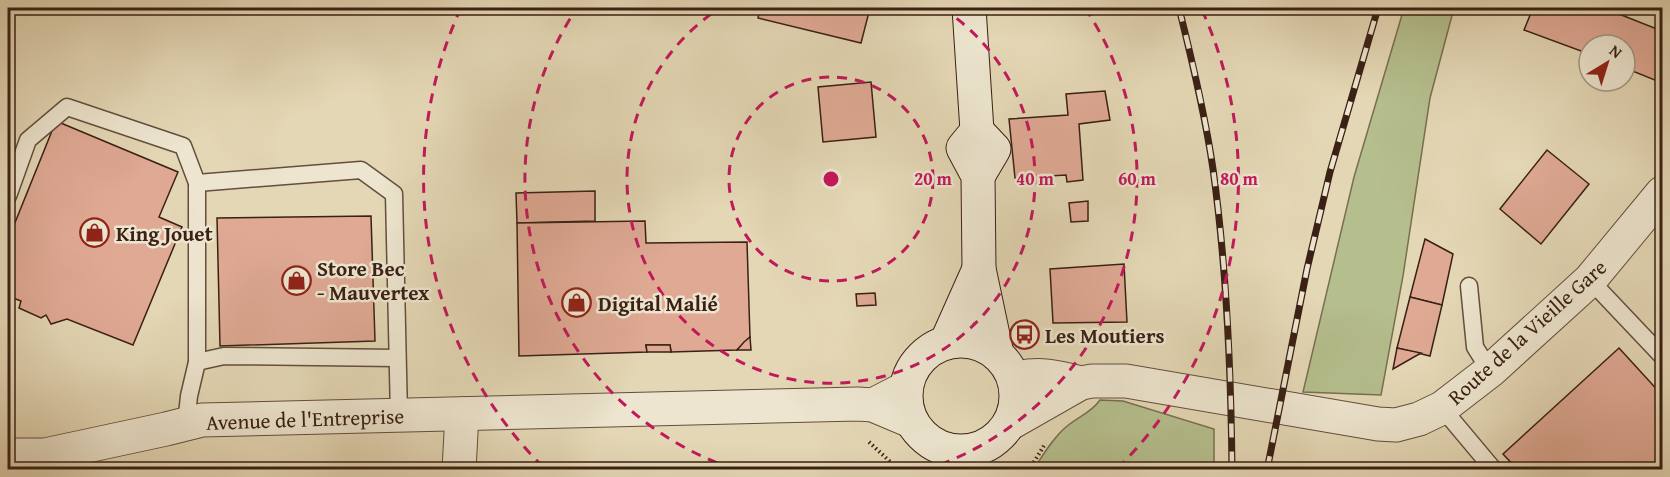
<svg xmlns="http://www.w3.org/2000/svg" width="1670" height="477" font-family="'Gentium Book Plus',serif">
  <rect width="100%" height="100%" fill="#e4d7b5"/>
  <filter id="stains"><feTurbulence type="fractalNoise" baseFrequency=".00333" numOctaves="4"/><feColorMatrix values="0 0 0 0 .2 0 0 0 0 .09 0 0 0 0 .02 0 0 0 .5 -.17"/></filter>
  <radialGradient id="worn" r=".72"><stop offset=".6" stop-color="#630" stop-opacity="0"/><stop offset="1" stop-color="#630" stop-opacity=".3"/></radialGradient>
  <g fill="#b5be8d" stroke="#786f51" stroke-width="1.5">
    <path d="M1404,8H1454L1430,98L1403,276L1381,395L1303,392L1354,177Z"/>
    <path d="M1100,400L1123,401L1214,429V469H1034C1043,455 1053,438 1066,427C1079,416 1091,413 1100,400Z"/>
  </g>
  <g fill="#dfa994" stroke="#3a2015" stroke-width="1.5">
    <path d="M760,8H870L861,43L758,18Z"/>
    <path d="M1533,8H1616L1621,9L1619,14L1662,31V83L1625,68V45H1589V54L1524,30Z"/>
    <path d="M871,82L876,137L823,142L818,87Z"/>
    <path d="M1105,91L1110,120L1079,124L1083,180L1067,182L1066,175L1015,178L1009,119L1068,115L1066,94Z"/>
    <path d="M56,121L178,172L159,217L182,227L133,345L67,319L51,324L46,315L41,318L19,308L21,301L8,296V240Z"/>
    <path d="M1547,150L1589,184L1541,244L1500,209Z"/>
    <path d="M595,191V221L517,223L516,193Z"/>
    <path d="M1088,201V221L1071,222L1069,203Z"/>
    <path d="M371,216L375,341L220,346L217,218Z"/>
    <path d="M645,221L646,243L747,242L750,337L737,350L671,352L670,345H646L647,352L519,356L517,223Z"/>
    <path d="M1425,239L1453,254L1442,305L1410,297Z"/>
    <path d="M1124,264L1127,322L1053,323L1050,269Z"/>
    <path d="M875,293L876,305L857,306L856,294Z"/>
    <path d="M1410,297L1442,305L1430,356L1397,348Z"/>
    <path d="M750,337L751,350H737L744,342Z"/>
    <path d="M646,345H670L671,352H647Z"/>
    <path d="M1397,348L1421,353L1393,369Z"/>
    <path d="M1619,348L1662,395V470H1518L1503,454Z"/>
  </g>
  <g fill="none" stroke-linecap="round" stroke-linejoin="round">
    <defs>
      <g id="lane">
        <path d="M197,183L361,170L394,194L399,416"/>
        <path d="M8,196L28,140L67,107L183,146L197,183V362L189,396L186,424"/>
        <path d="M1590,280L1662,356"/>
        <path d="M1469,286L1475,347L1490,371"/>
        <path d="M197,362L224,356L397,358"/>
        <path d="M1442,408L1494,470"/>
      </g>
      <g id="street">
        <path d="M1014,379C1038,372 1058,377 1081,383"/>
        <path d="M873,405L906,388"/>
        <path d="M1009,424L1081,383L1092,381H1126L1378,424L1396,425L1419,419L1442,408L1490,371L1590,280L1662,193"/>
        <path d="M8,455H45L166,429L202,420L858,404L873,405L911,421"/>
        <path d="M459,470L462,414"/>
      </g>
      <g id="secondary">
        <path d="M969,8L977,131L994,149L978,176"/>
        <path d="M977,131L963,148L978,176L979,269L997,354"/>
        <circle cx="961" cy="396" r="55"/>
        <path d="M946,343L979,269"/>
      </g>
    </defs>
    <use href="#lane" stroke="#644e3d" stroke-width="19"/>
    <use href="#street" stroke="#644e3d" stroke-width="35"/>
    <use href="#secondary" stroke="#3a2015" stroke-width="35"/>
    <g stroke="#3a2015" stroke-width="4" stroke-dasharray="1.5 3" stroke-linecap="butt">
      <path d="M869,442L899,470"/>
      <path d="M1029,470L1045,444"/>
    </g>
    <use href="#lane" stroke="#ede5cf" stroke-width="16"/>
    <use href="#street" stroke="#ede5cf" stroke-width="33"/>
    <use href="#secondary" stroke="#ede5cf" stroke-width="33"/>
    <defs>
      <g id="rail">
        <path d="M1179,8C1192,60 1205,114 1213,169C1227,269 1231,369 1232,470"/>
        <path d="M1267,470L1307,269L1330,172L1378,8"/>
      </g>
    </defs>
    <use href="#rail" stroke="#3a2015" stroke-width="7"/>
    <use href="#rail" stroke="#ede5cf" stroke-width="4.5" stroke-dasharray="14" stroke-linecap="butt"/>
  </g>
  <g fill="none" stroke="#c2185b" stroke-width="3" stroke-dasharray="10 8">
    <circle cx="831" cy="179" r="102"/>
    <path d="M942 8A204 204 0 1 1 720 8"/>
    <path d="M734 469A306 306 0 0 1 577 8M1085 8A306 306 0 0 1 928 469"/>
    <path d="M543 467A408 408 0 0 1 460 10M1202 10A408 408 0 0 1 1119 467"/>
  </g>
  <defs>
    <symbol id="shop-ring" viewBox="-11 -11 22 22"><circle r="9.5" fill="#ede5cf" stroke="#8f2418" stroke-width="1.5"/><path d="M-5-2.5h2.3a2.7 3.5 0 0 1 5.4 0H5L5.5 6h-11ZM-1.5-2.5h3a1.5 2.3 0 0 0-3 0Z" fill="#8f2418"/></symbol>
    <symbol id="bus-ring" viewBox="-11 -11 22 22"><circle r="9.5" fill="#ede5cf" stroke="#8f2418" stroke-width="1.5"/><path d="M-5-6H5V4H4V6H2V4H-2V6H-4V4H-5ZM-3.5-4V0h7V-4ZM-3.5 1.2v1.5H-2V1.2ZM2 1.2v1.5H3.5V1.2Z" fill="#8f2418"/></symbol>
  </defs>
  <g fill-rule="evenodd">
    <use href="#shop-ring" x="78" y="216" width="33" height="33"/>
    <use href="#shop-ring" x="280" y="264" width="33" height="33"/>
    <use href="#shop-ring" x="560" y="286" width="33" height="33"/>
    <use href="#bus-ring" x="1008" y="318" width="33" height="33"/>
  </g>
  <g text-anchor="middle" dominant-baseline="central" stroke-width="5" stroke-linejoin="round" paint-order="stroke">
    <g font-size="21" font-weight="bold" fill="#3a2015" stroke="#ede5cf" text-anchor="start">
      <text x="116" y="233">King Jouet</text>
      <text x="317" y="268">Store Bec<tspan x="317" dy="24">- Mauvertex</tspan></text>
      <text x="598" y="303">Digital Malié</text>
      <text x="1045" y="335">Les Moutiers</text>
    </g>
    <g font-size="21" fill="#3a2015" stroke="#ede5cf">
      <text transform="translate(1527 332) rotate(-42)">Route de la Vieille Gare</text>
      <text transform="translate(305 419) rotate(-2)">Avenue de l'Entreprise</text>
    </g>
  </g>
  <circle cx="831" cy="179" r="9" fill="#c2185b" stroke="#ede5cf" stroke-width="3"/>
  <g font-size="18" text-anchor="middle" font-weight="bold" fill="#c2185b" stroke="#ede5cf" stroke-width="5" stroke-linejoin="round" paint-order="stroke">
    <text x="933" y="185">20 m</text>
    <text x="1035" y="185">40 m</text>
    <text x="1137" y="185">60 m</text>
    <text x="1239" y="185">80 m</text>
  </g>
  <rect width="1670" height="477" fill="none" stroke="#e4d7b5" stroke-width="30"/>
  <rect x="9" y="9" width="1652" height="459" fill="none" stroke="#3a2015" stroke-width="3"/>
  <rect x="15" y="15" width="1640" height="447" fill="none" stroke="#3a2015" stroke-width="1.5"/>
  <g transform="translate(1607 63) rotate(38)"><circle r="28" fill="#ede5cf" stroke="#a59685" stroke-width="1.5"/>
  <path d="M0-4.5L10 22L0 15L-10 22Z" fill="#8f2418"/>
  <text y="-9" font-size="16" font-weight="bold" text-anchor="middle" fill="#3a2015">N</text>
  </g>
  <rect width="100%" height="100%" filter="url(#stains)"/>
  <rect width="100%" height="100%" fill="url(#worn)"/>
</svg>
